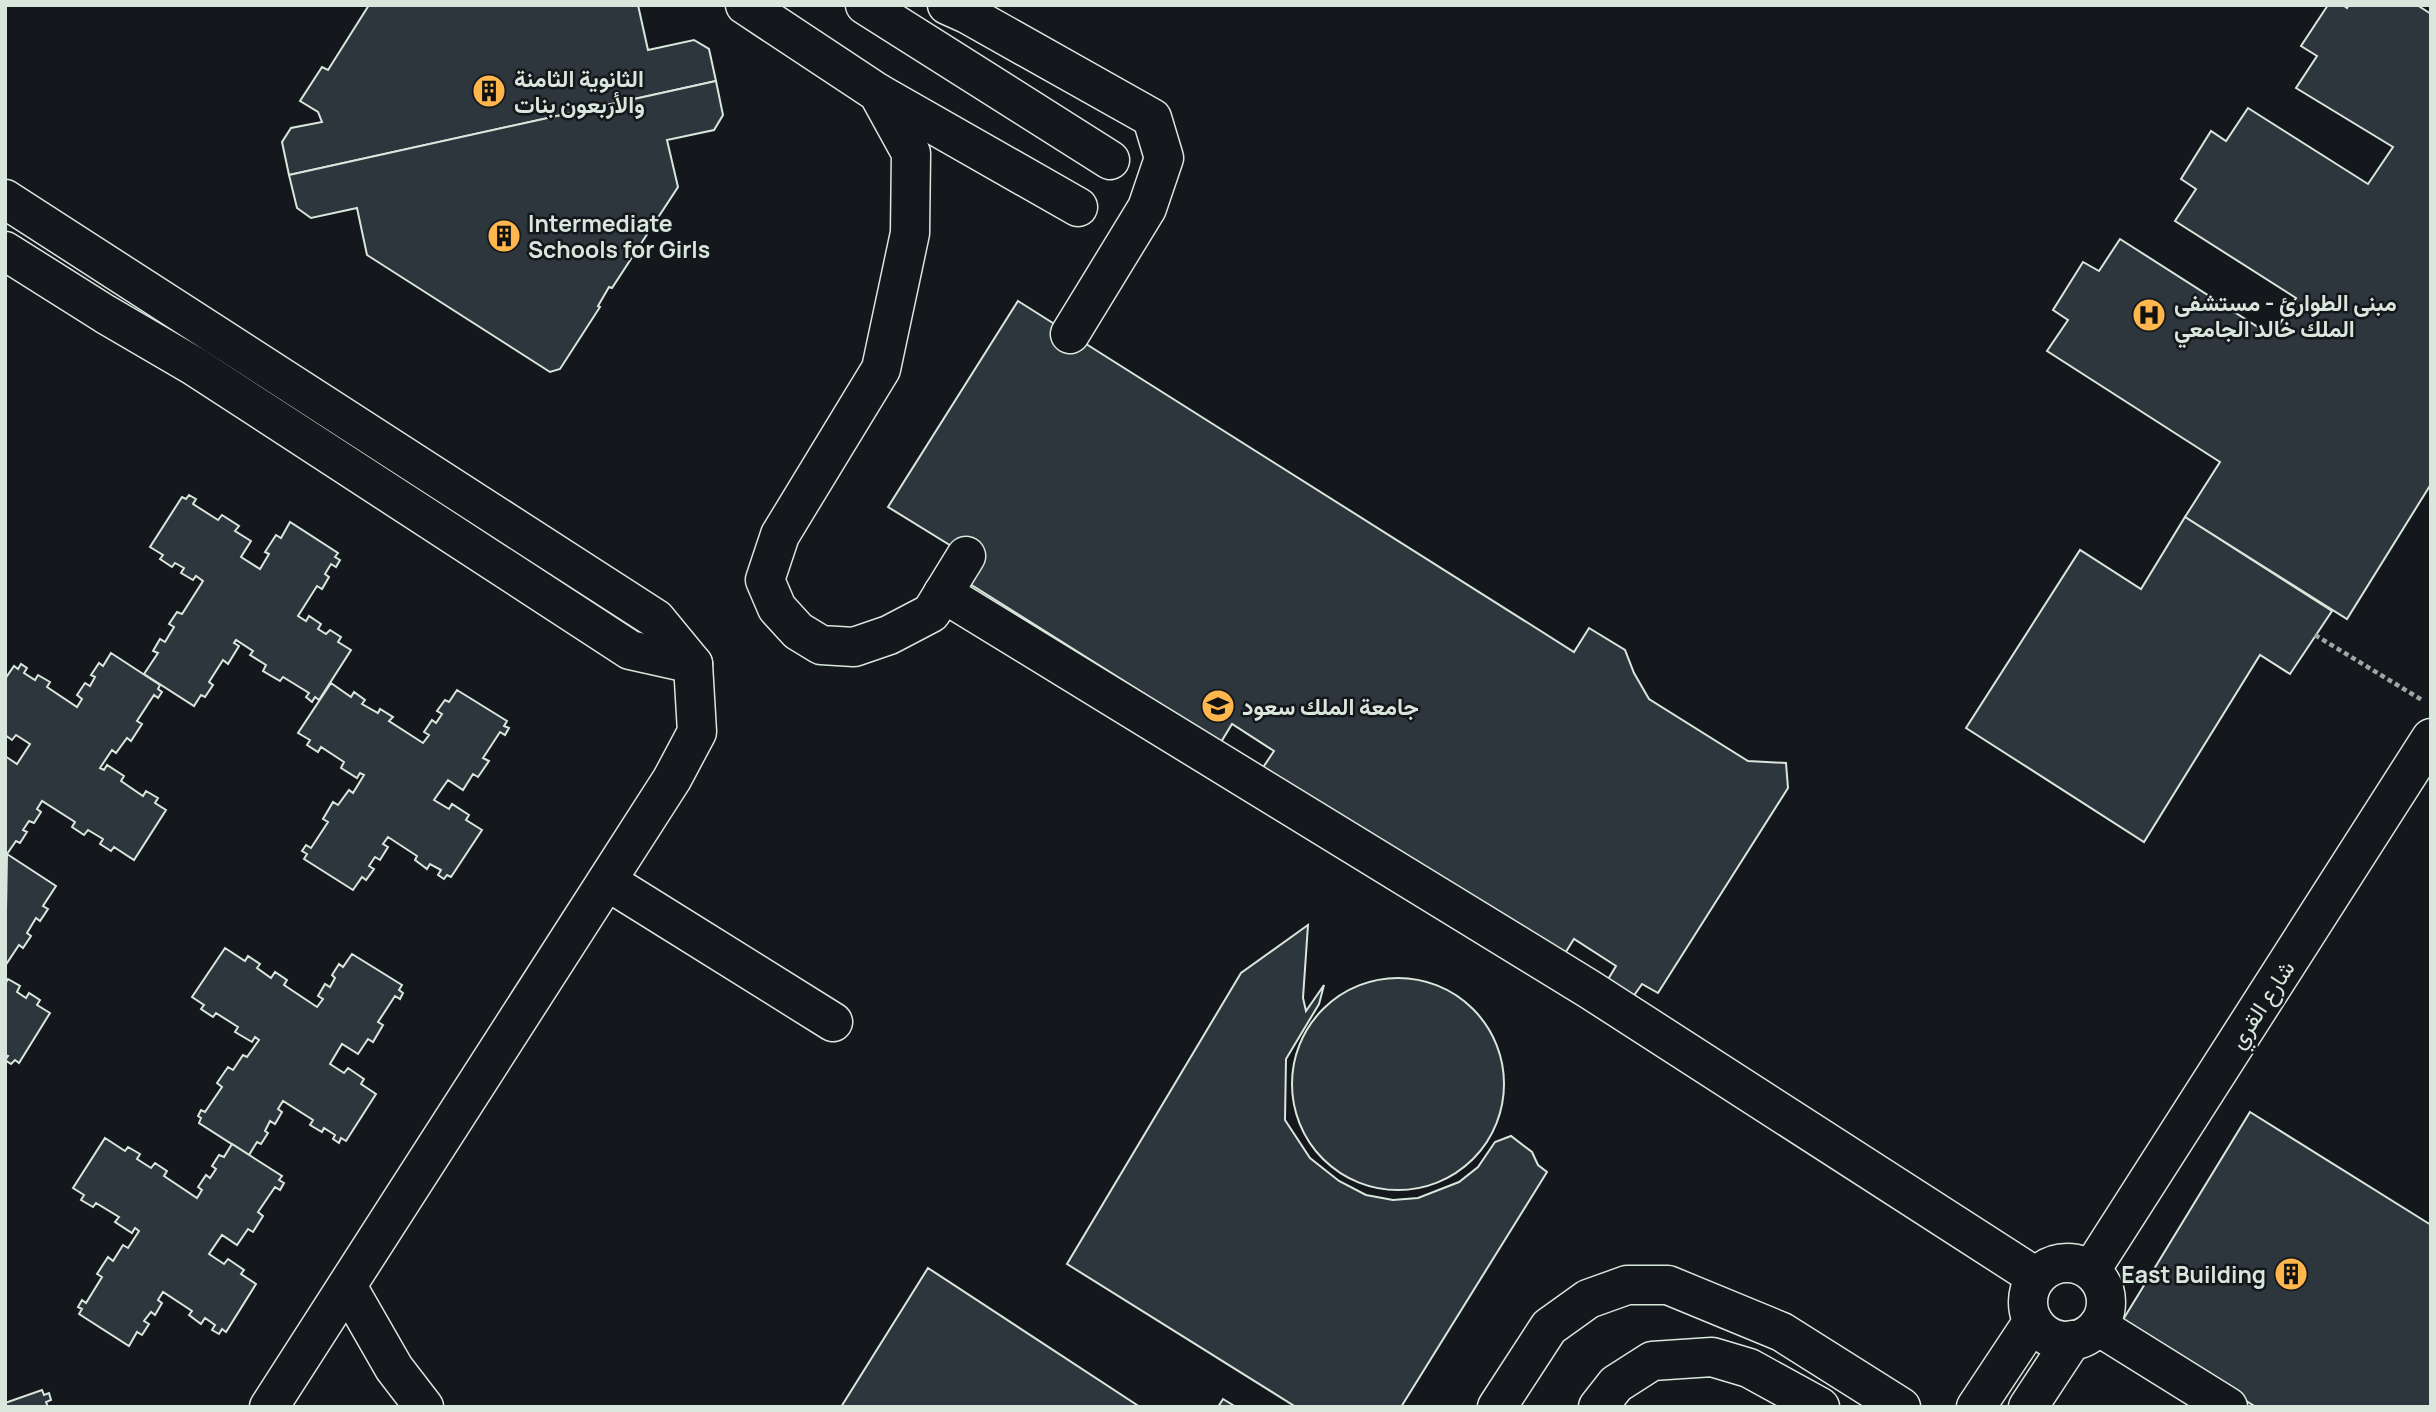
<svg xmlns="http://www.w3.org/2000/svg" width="2436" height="1412" font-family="Manrope,Vazirmatn,sans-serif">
  <rect width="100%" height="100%" fill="#14181c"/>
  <g fill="#2c363c" stroke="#d8e6dc" stroke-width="2">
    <path d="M369,5H638L648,50L694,40L709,49L716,81L289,175L282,142L291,128L322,122L318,112L300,101L322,67L328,70Z"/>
    <path d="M2328,5H2343L2347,8L2349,5H2417L2431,14V484L2347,619L2185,517L2220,462L2047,351L2068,320L2053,310L2083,262L2099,271L2120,239L2272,336L2296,298L2175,221L2196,189L2181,179L2211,131L2226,141L2248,108L2368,184L2393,147L2296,88L2317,56L2301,46Z"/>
    <path d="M716,81L723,115L714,130L667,140L678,187L612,288L609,287L598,306L600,307L560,369L550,372L367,255L357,208L311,218L297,208L289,175Z"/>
    <path d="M1018,301L1574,652L1589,628L1625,650L1634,673L1649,699L1748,761L1786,763L1788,788L1658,993L1642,984L1633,997L1607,981L1616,966L1574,939L1562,958L1262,769L1274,751L1232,724L1221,742L962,579L974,560L888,507Z"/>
    <path d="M189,495L196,499L193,504L218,520L222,515L239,526L235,531L251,541L241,557L260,569L269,554L265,552L276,535L281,538L290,522L338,553L335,557L340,560L336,567L331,564L325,574L329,577L322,589L317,586L298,616L306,621L309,616L321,624L318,629L326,634L330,630L341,637L338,642L351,650L319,700L315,697L312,702L306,697L309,693L283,677L280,681L263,671L266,665L250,655L253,651L236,640L234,643L239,646L228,664L223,660L209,682L213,685L205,697L201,695L194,706L144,674L158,653L153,651L160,639L165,642L174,627L169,624L177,612L182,614L203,581L196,576L193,580L181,573L184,568L175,563L172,567L160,559L163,555L150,547L182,497L186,499Z"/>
    <path d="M2185,517L2332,611L2290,674L2260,655L2144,842L1966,728L2080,550L2141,589Z"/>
    <path d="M111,653L160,685L158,689L162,692L158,698L154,695L137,721L142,724L131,741L127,738L116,753L112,750L100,768L104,770L107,765L124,776L121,781L143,796L146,791L158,798L155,803L166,810L134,860L114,847L111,851L100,844L103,839L88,830L84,835L72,827L75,822L42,801L37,809L41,812L34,823L29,821L23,830L27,832L20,843L16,841L7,854L5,853V756L17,764L30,744L16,735L12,740L5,735V679L14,666L18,669L21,664L27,668L24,673L35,680L38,675L50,682L47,687L77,707L82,699L77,695L85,683L90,686L95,677L91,675L99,663L103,666Z"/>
    <path d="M331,683L351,697L354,692L365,700L362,704L378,713L380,709L393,717L389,721L423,743L429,735L424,732L432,720L436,723L442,714L437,711L445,700L449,702L457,690L507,721L504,726L509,728L505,735L500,732L483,758L489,761L478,777L473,774L463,790L448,780L434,800L449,809L452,804L469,815L466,820L482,830L451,877L447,875L444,879L438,875L441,870L430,864L427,869L415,860L417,856L388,837L383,844L388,847L380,860L375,857L369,866L374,869L366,880L362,877L353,890L304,859L307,854L302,851L306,845L311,848L328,822L323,819L333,802L338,805L349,790L353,793L364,775L360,773L357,778L341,768L344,762L321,747L318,752L307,745L310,740L298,733Z"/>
    <path d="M7,854L56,886L43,906L48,909L40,921L36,918L27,933L31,936L23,948L19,945L5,966Z"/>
    <path d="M1308,925L1303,998L1306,1011L1324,985L1319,1004L1286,1059L1285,1120L1310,1158L1339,1181L1366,1195L1393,1200L1418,1198L1459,1182L1478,1167L1495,1142L1511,1136L1532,1152L1538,1165L1547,1172L1401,1407H1296L1067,1264L1241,973Z"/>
    <path d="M225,948L245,961L248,956L260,964L257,968L271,978L275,972L287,980L284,985L317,1007L323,999L318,996L325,984L330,987L335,978L332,975L339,964L343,967L352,954L402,985L399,990L403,993L400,999L395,996L378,1022L383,1025L373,1042L368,1039L358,1054L342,1044L330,1064L344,1073L348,1068L364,1079L361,1084L376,1094L346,1141L341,1138L339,1143L333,1139L335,1135L324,1128L322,1132L310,1125L313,1120L283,1101L278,1109L282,1112L275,1124L270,1121L265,1131L268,1133L261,1144L257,1142L249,1155L199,1123L201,1118L198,1116L201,1110L205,1112L222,1087L217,1083L228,1067L233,1070L243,1055L247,1057L259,1040L255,1037L252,1042L235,1032L238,1027L216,1013L213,1017L201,1009L204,1005L192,997Z"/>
    <circle cx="1398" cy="1084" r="106"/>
    <path d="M8,979L20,986L17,992L26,998L29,993L40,1000L37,1005L50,1013L19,1063L15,1060L11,1064L5,1060L8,1056L5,1055V984Z"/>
    <path d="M2250,1112L2431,1225V1407H2256L2121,1323Z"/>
    <path d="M105,1138L125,1151L128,1147L140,1154L137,1159L151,1168L155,1163L167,1171L164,1176L197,1198L202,1190L198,1187L206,1175L210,1178L216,1169L212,1166L219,1155L224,1157L232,1144L282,1176L279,1180L284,1183L280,1190L275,1187L258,1212L263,1216L253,1232L248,1229L237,1245L222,1235L209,1254L224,1264L228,1259L244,1270L241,1274L256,1284L226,1332L222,1329L219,1334L212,1330L215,1325L205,1318L201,1324L189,1315L192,1311L163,1292L158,1300L162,1303L155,1315L151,1312L144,1321L149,1324L142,1335L137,1332L129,1346L79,1314L82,1309L78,1307L82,1300L86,1303L102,1277L97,1274L108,1257L113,1261L123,1245L128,1248L139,1231L135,1228L132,1233L115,1222L119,1217L96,1203L93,1207L81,1200L84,1195L73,1188Z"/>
    <path d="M928,1268L1140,1407H841Z"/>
    <path d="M42,1390L44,1395L49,1393L51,1400L46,1402L48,1407H5V1403Z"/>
    <path d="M1223,1399L1236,1407H1218Z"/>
  </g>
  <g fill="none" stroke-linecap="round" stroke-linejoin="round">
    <defs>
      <g id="minor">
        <path d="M745,5L878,93L911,153L910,233L881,369L780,535L765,580L777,608L798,631L821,645L854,647L889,635L931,613L966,556"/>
        <path d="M865,5L1110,160"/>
        <path d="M947,5L967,14L1152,118L1164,158L1147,208L1070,334"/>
        <path d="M878,93L1078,207"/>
        <path d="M5,199L656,619L693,664L697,732L672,779L269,1407"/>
        <path d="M5,251L105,314L194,366L630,650L693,664"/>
        <path d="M943,593L1589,989L2036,1277"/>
        <path d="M607,881L833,1022"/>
        <circle cx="2067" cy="1302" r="39"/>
        <path d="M2091,1270L2431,738"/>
        <path d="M347,1286L394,1368L424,1407"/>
        <path d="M2098,1326L2228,1407"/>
        <path d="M1497,1407L1549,1327L1588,1299L1627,1285H1668L1782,1332L1901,1407"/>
        <path d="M1598,1407L1616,1384L1652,1361L1712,1357L1749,1368L1820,1407"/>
        <path d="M1976,1407L2033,1321"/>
        <path d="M2028,1407L2072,1340"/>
      </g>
    </defs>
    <use href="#minor" stroke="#d8e6dc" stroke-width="41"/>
    <path stroke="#9da8a2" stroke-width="4.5" stroke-dasharray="5 3.5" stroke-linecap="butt" d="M2315,635L2422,700"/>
    <use href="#minor" stroke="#14181c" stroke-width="38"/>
  </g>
  <defs>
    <symbol id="building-disc" viewBox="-11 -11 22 22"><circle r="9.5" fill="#ffb74d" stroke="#14181c"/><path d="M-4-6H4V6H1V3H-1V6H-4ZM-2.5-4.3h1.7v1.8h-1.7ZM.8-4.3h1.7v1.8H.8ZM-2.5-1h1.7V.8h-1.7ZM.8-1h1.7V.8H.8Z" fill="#111"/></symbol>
    <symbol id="hospital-disc" viewBox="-11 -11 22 22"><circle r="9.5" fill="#ffb74d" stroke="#14181c"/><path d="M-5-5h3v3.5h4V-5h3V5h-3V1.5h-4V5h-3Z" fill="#111"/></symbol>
    <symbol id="university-disc" viewBox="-11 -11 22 22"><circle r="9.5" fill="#ffb74d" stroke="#14181c"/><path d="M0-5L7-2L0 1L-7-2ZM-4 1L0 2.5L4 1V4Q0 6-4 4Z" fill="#111"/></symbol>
  </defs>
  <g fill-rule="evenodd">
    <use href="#building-disc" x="470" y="72" width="38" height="38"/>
    <use href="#building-disc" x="485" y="217" width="38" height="38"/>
    <use href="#hospital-disc" x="2130" y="296" width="38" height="38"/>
    <use href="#university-disc" x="1199" y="687" width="38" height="38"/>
    <use href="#building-disc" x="2272" y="1255" width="38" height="38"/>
  </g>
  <g text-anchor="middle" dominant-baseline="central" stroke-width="5" stroke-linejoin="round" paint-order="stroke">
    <g font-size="23" font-weight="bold" fill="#d8e6dc" stroke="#14181c" text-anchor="start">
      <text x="514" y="78">الثانوية الثامنة<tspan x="514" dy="26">والأربعون بنات</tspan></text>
      <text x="528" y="223">Intermediate<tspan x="528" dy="26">Schools for Girls</tspan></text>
      <text x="2174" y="302">مبنى الطوارئ - مستشفى<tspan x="2174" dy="26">الملك خالد الجامعي</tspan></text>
      <text x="1242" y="706">جامعة الملك سعود</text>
      <text x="2266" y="1274" text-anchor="end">East Building</text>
    </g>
    <g font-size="23" fill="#d8e6dc" stroke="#14181c">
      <text transform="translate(2261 1004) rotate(-57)">شارع القري</text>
    </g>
  </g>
  <rect width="2436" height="1412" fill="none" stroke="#d8e6dc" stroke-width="14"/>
</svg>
